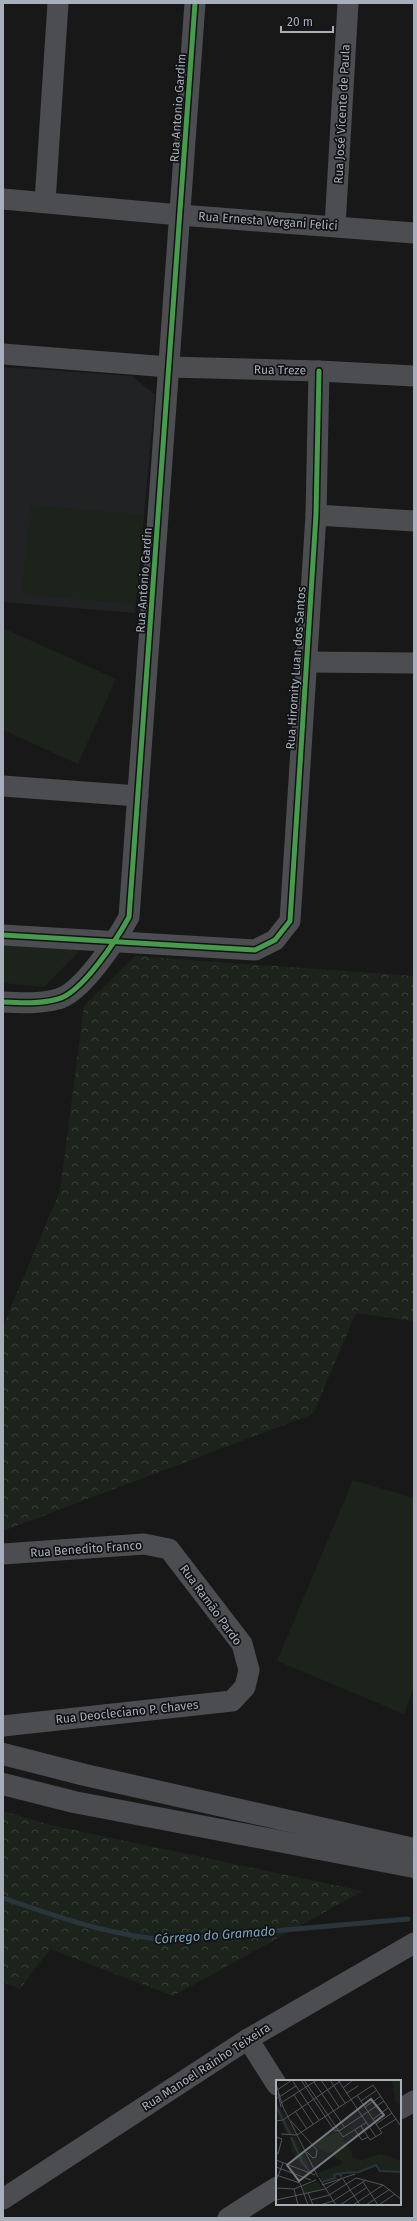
<svg xmlns="http://www.w3.org/2000/svg" width="417" height="2221" font-family="'Fira Sans',sans-serif">
  <defs>
    <pattern id="forest-crowns" width="20" height="18" patternUnits="userSpaceOnUse"><rect width="20" height="18" fill="#1b231b"/><path d="M2 6a3 3 0 1 1 6 0M12 15a3 3 0 1 1 6 0" fill="none" stroke="#39403a"/></pattern>
  </defs>
  <rect width="100%" height="100%" fill="#181818"/>
  <path fill="#212224" d="M3,367L132,376L155,395L135,613L3,602Z"/>
  <g fill="#1b231b">
    <path d="M30,505L144,515L136,604L22,594Z"/>
    <path d="M3,628L116,679L78,764L3,730Z"/>
    <path d="M3,943L81,949L44,987L3,983Z"/>
    <path d="M353,1480L414,1498V1687L404,1714L277,1661Z"/>
  </g>
  <g fill="url(#forest-crowns)">
    <path d="M135,956L414,976V1321L356,1313L313,1414L3,1531V1326L60,1191L84,1006Z"/>
    <path d="M3,1811L55,1826L363,1891L173,1996L50,1949L20,1989L3,1982Z"/>
  </g>
  <g fill="none" stroke-linecap="round" stroke-linejoin="round">
    <path stroke="#29353b" stroke-width="5" d="M3,1898C58,1917 113,1937 171,1940L408,1919"/>
    <g stroke="#4b4d51" stroke-width="21">
      <path d="M3,199L180,215L414,233"/>
      <path d="M45,202L58,3"/>
      <path d="M335,226L348,3"/>
      <path d="M3,354L169,367L319,371L414,376"/>
      <path d="M316,515L414,521"/>
      <path d="M306,662L414,663"/>
      <path d="M3,786L138,796"/>
      <path d="M3,935L255,950L275,940L290,921L316,515L319,371"/>
      <path d="M3,1002C21,1003 40,1004 58,999C82,993 117,939 129,917L195,3"/>
      <path d="M3,1554L144,1544L169,1549L242,1644L249,1670L245,1687L232,1701L3,1726"/>
      <path d="M248,2039L277,2085"/>
      <path d="M400,2109L414,2101"/>
      <path d="M3,2199L248,2039L414,1943"/>
      <path d="M228,2218L277,2187"/>
    </g>
    <g stroke="#4a4c4f" stroke-width="22">
      <path d="M3,1754L85,1775L414,1849"/>
      <path d="M3,1784L74,1802L414,1867"/>
    </g>
    <defs>
      <g id="cycleway">
        <path d="M3,935L255,950L275,940L290,921L316,515L319,371"/>
        <path d="M3,1002C21,1003 40,1004 58,999C82,993 117,939 129,917L195,3"/>
      </g>
    </defs>
    <use href="#cycleway" stroke="#121214" stroke-width="8"/>
    <use href="#cycleway" stroke="#469c4c" stroke-width="5"/>
  </g>
  <g text-anchor="middle" dominant-baseline="central" stroke-width="3.5" stroke-linejoin="round" paint-order="stroke">
    <g font-size="12" fill="#a7afba" stroke="#121214">
      <text transform="translate(178 108) rotate(-86)">Rua Antonio Gardim</text>
      <text transform="translate(342 114) rotate(-87)">Rua José Vicente de Paula</text>
      <text transform="translate(268 221) rotate(4)">Rua Ernesta Vergani Felici</text>
      <text transform="translate(280 370) rotate(1)">Rua Treze</text>
      <text transform="translate(144 580) rotate(-86)">Rua Antônio Gardin</text>
      <text transform="translate(296 668) rotate(-86)">Rua Hiromity Luan dos Santos</text>
      <text transform="translate(86 1549) rotate(-4)">Rua Benedito Franco</text>
      <text transform="translate(211 1605) rotate(54)">Rua Ramão Pardo</text>
      <text transform="translate(127 1712) rotate(-6)">Rua Deocleciano P. Chaves</text>
      <text transform="translate(206 2067) rotate(-33)">Rua Manoel Rainho Teixeira</text>
    </g>
    <g font-size="13" font-style="italic" fill="#7ba2b9" stroke="#121214">
      <text transform="translate(215 1935) rotate(-4)">Córrego do Gramado</text>
    </g>
  </g>
  <g transform="translate(276 2080)">
    <rect width="125" height="125" fill="#181818"/>
    <path d="M42,102L46,109L28,113L26,106Z" fill="#1b231b"/>
    <path d="M116,0H124L125,3V26L119,20ZM0,21L10,37L3,41L0,34ZM11,39L19,54H11L5,42ZM59,52L63,53L76,72V77L86,80L103,74L116,77L125,81V92L104,91L100,85L83,92L66,93L65,96L58,95L59,98L46,102L41,93L65,85L67,81L60,79L56,72L51,73L36,64ZM16,57H20L34,89L24,85L15,70Z" fill="#1b231b"/>
    <path fill="none" stroke="#29353b" stroke-width="2" d="M0,26L14,54M15,57L26,82L34,92M46,102L59,98L58,95L63,93L65,96L66,93L83,92L100,85L104,91L125,92"/>
    <path fill="none" stroke="#515459" stroke-width="1" d="M16,0L43,40M25,0L58,50L63,51M28,0L67,57L91,42M45,0L63,27M54,0L69,23M62,0L100,57M38,2L69,48M0,4L7,27L42,97M67,8L77,0M1,10L16,0M2,13L5,27M71,13L82,6M18,15L37,44M81,15L106,53L94,60L85,46M0,19L20,6M85,21L101,10M5,23L41,0M89,27L105,16M19,31L31,49M97,39L112,28M0,41L7,40L66,0M15,41L41,70L40,77L37,78L31,72M100,44L116,33M104,49L120,39M79,50L86,60L92,57M63,51L108,21M5,54L21,55L97,5L124,45M0,57L6,59L2,74L0,71M0,80L39,95M0,87L35,100M0,95L24,103L32,125M43,98L60,125M67,99L84,125M0,101L7,83M87,102L102,125M46,105L79,94M0,108L18,109L40,100M18,109L22,125M32,113L37,125M0,120L49,109L65,99M35,120L53,115L80,98L107,105L125,119M44,125L57,121L90,100M64,125L90,108M77,125L107,105M90,125L114,109M103,125L119,114"/>
    <path fill="#757a81" fill-opacity="0.15" stroke="#757a81" stroke-width="2" d="M95,19L108,35L23,101L11,85Z"/>
    <rect width="125" height="125" fill="none" stroke="#a7afba" stroke-width="2"/>
  </g>
  <rect width="417" height="2221" fill="none" stroke="#a7afba" stroke-width="8"/>
  <path d="M281 26v6h52v-6" fill="none" stroke="#a7afba" stroke-width="2"/>
  <text x="287" y="26" font-size="12" fill="#a7afba" stroke="#121214" stroke-width="3" paint-order="stroke">20 m</text>
</svg>
